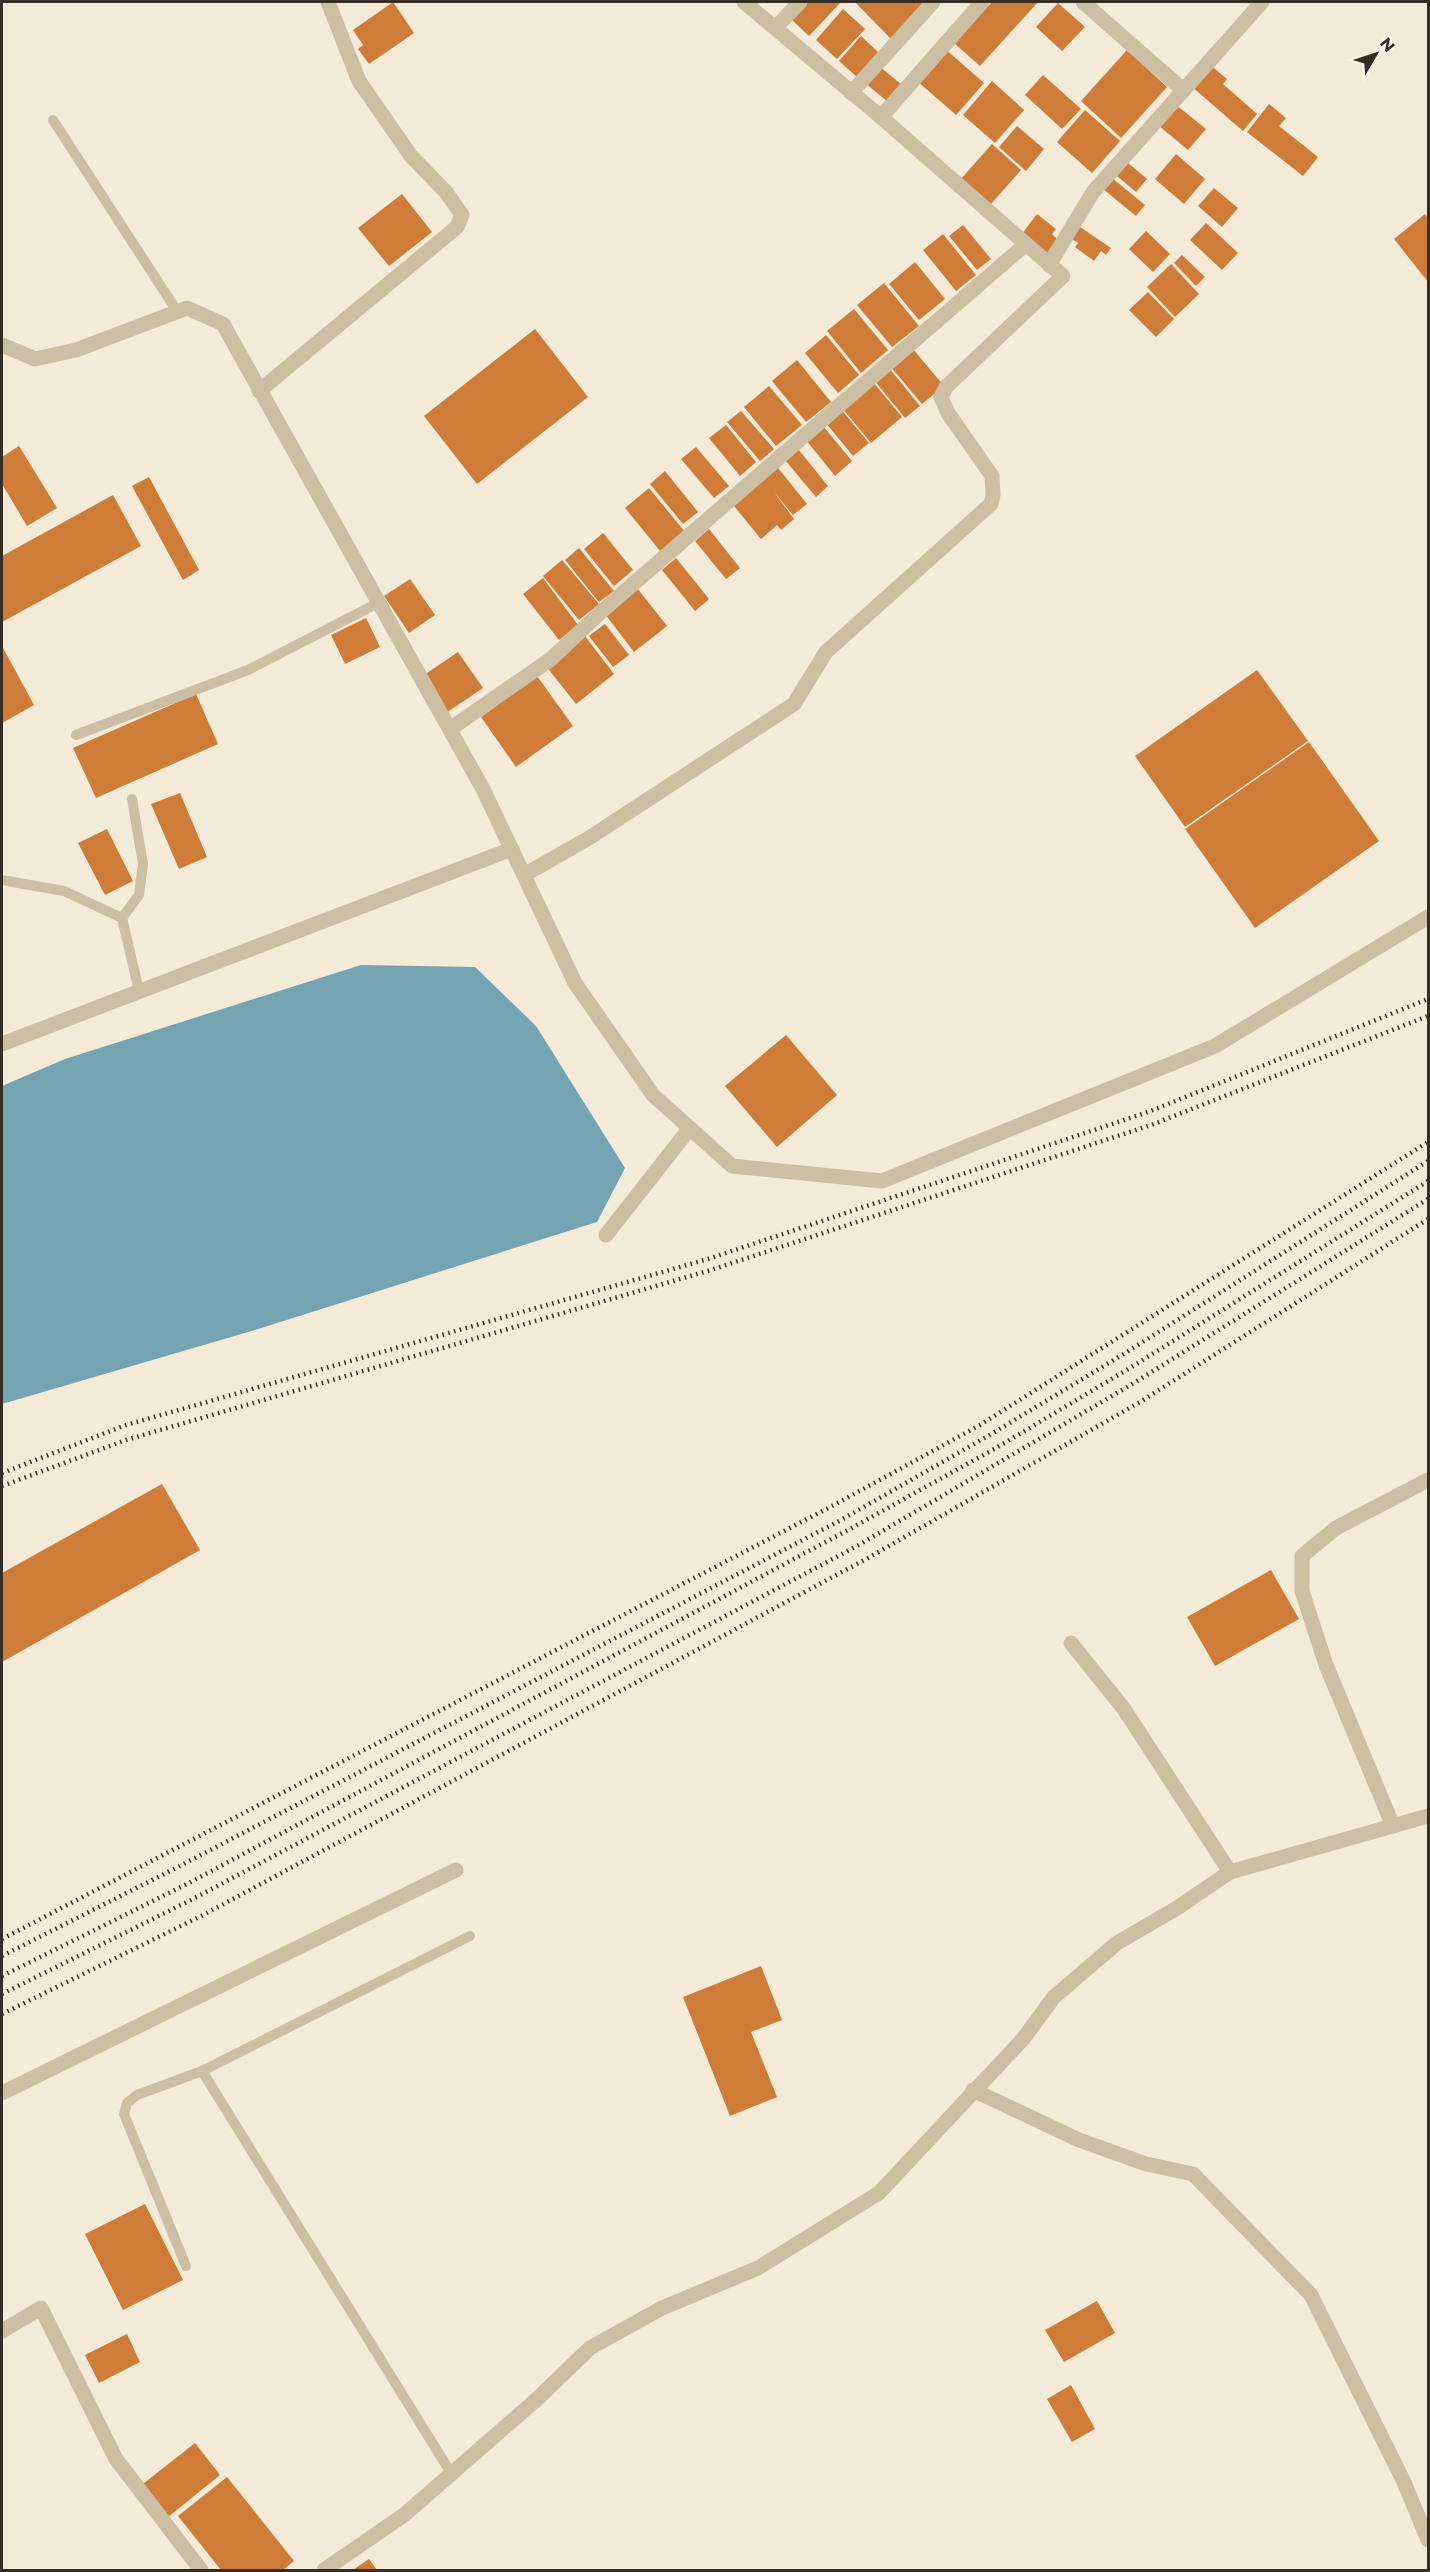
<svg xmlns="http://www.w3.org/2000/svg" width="1430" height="2572" font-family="Montserrat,sans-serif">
  <rect width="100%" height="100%" fill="#f3ebd7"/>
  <path fill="#74a3b2" d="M361,965L475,967L536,1026L625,1168L597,1222L255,1330L2,1404V1086L65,1059Z"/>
  <g fill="#cf7c39">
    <path d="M393,2L414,33L369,64L358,49L363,45L353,30Z"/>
    <path d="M805,2H841L809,36L790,18Z"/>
    <path d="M855,2H929L891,39Z"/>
    <path d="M992,2H1038L980,66L954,43Z"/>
    <path d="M1058,3L1085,27L1062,51L1036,27Z"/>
    <path d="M843,9L865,29L837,59L816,40Z"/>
    <path d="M861,36L880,54L858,78L839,61Z"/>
    <path d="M944,48L984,83L956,115L916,80Z"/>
    <path d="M1127,50L1167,87L1121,138L1081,101Z"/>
    <path d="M1210,65L1227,79L1223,84L1257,114L1243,131L1191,86Z"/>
    <path d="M879,66L902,85L888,102L865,83Z"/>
    <path d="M1043,75L1081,109L1062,129L1025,95Z"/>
    <path d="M992,81L1024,110L995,143L963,115Z"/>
    <path d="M1175,104L1206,129L1188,150L1158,125Z"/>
    <path d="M1269,104L1286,118L1279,126L1318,157L1303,176L1247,132Z"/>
    <path d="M1085,110L1120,141L1092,173L1057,142Z"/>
    <path d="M1017,126L1044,149L1026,171L999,147Z"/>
    <path d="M992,144L1021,170L990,205L960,180Z"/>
    <path d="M1176,154L1205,179L1184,204L1155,179Z"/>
    <path d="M1128,163L1147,179L1136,192L1117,176Z"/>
    <path d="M1112,178L1145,205L1136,216L1103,189Z"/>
    <path d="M1214,188L1238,208L1222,227L1198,206Z"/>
    <path d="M402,194L432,232L389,266L358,228Z"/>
    <path d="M1037,214L1056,229L1052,234L1057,239L1046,255L1021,235Z"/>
    <path d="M1425,214L1428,219V282L1394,239Z"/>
    <path d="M1206,223L1238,253L1222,270L1190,240Z"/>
    <path d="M963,225L991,259L977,270L949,236Z"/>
    <path d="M1080,227L1111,248L1106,255L1101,251L1094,261L1075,247L1078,243L1072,239Z"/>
    <path d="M1146,231L1170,254L1153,272L1129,249Z"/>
    <path d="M943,234L976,275L956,291L923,250Z"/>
    <path d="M1182,255L1205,277L1196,286L1174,263Z"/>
    <path d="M915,262L945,299L919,320L889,284Z"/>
    <path d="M1171,264L1199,294L1175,317L1147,287Z"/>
    <path d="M884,283L919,326L892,347L857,305Z"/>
    <path d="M1148,292L1174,319L1156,337L1129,310Z"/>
    <path d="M854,309L888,350L861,373L827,331Z"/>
    <path d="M535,329L588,397L477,484L424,416Z"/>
    <path d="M826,335L859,375L838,393L805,353Z"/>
    <path d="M912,348L944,386L922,404L890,366Z"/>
    <path d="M797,360L831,402L806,422L772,381Z"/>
    <path d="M889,368L920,406L905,418L874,380Z"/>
    <path d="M873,382L902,417L871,443L842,408Z"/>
    <path d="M769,386L802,425L776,446L744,407Z"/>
    <path d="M841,409L869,443L853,456L825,422Z"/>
    <path d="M741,411L774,449L760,461L727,422Z"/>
    <path d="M726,425L756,462L740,476L709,438Z"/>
    <path d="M823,426L852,461L835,476L806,440Z"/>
    <path d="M19,446L57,508L27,526L2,484V457Z"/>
    <path d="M696,447L729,486L714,498L681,459Z"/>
    <path d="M798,449L828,486L816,497L785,460Z"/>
    <path d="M778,468L807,504L793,515L774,492L794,519L781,530L777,525L761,539L734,506Z"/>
    <path d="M665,471L698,512L683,524L650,484Z"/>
    <path d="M149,477L199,570L183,580L132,486Z"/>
    <path d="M649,488L685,532L661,552L625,508Z"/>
    <path d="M113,495L141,546L2,622V556Z"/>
    <path d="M709,529L740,568L726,579L695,541Z"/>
    <path d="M603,533L633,570L614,586L584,549Z"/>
    <path d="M579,548L614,591L599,602L565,560Z"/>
    <path d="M676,558L709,599L695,611L662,570Z"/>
    <path d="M562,560L599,604L579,620L543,576Z"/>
    <path d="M543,578L578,625L559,640L523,594Z"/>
    <path d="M410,579L435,615L409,633L384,596Z"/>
    <path d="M637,588L667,626L634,652L605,614Z"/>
    <path d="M366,618L380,647L345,664L331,635Z"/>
    <path d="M605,624L629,655L613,667L589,636Z"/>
    <path d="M585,636L614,674L576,704L546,666Z"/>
    <path d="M2,646L34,705L2,723Z"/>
    <path d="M458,652L483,688L446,713L421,677Z"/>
    <path d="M1257,670L1308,741L1185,827L1135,756Z"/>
    <path d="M537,676L573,726L516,767L481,717Z"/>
    <path d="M196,694L218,744L96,798L73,748Z"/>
    <path d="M1309,742L1379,841L1255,928L1185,829Z"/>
    <path d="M180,793L207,857L179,869L151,804Z"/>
    <path d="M107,829L133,881L105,895L78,843Z"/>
    <path d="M786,1035L837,1095L777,1147L725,1086Z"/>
    <path d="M162,1484L200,1550L2,1662V1573Z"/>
    <path d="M1271,1570L1299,1619L1215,1666L1187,1617Z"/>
    <path d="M761,1966L782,2020L751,2032L777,2097L730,2116L683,1997Z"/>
    <path d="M145,2204L183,2280L123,2310L85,2234Z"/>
    <path d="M1097,2301L1115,2333L1064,2362L1045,2330Z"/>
    <path d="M127,2334L140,2362L99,2383L85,2355Z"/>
    <path d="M1071,2385L1095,2429L1072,2442L1047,2399Z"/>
    <path d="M195,2443L220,2475L168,2517L143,2484Z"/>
    <path d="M227,2477L294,2561L283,2570H221L178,2516Z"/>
    <path d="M369,2559L377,2570H353Z"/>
  </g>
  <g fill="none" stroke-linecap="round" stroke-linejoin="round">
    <g stroke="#ccbea3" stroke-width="10">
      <path d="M53,120L177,311"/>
      <path d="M76,735L248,670L378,603"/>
      <path d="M2,880L64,891L122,918L139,991"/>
      <path d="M122,918L139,895L143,864L132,799"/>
      <path d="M202,2071L451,2473"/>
      <path d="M186,2266L124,2114L127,2103L137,2095L202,2071L470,1936"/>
    </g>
    <g stroke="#ccbea3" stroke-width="15">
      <path d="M744,2L881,117L1026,244"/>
      <path d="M1083,2L1183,90"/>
      <path d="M775,28L800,2"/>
      <path d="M851,93L933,2"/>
      <path d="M881,117L982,2"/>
      <path d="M1049,265L1093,192L1262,2"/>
      <path d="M2,345L35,359L76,350L187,308L223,324L483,789L575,983L653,1095L732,1166L882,1181L1215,1046L1428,917"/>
      <path d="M259,391L457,227L462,215L446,192L411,156L359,81L328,2"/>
      <path d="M450,729L551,659L603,610L1026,244L1063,276L946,387L941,397L948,413L992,476L993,495L991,504L826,652L794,704L589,838L524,875"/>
      <path d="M2,1044L512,849"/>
      <path d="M606,1235L690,1128"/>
      <path d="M1071,1643L1124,1709L1230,1872"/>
      <path d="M1393,1826L1326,1665L1302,1591V1556L1336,1528L1428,1480"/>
      <path d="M973,2090L1079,2140L1146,2164L1193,2174L1311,2295L1404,2482L1428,2540"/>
      <path d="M2,2093L456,1870"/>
      <path d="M2,2331L41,2308L116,2459L201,2570"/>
      <path d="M324,2570L404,2515L536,2400L590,2348L662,2308L758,2268L879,2193L1023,2039L1054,1997L1117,1943L1177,1908L1230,1872L1428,1816"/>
    </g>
    <g stroke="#362e25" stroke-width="4.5" stroke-dasharray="1.5 4.5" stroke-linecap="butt">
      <path d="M2,1473L126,1425L708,1259L1148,1112L1428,999"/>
      <path d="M2,1486L126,1440L711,1270L1151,1125L1428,1016"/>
      <path d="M2,1939L834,1505L980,1425L1428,1142"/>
      <path d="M2,1956L176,1868L841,1520L988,1436L1122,1355L1428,1161"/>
      <path d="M2,1976L187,1884L848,1530L996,1448L1130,1368L1428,1181"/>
      <path d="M2,1994L191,1900L857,1546L1134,1383L1428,1199"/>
      <path d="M2,2014L203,1915L868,1558L1140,1402L1428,1219"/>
    </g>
  </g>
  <rect width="1430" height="2572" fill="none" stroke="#362e25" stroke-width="6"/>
  <g transform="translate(1376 54) rotate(51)" stroke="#faf5e4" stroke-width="4.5" paint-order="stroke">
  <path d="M0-4.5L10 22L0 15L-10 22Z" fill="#362e25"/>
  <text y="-9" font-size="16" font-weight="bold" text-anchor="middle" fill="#362e25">N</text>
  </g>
</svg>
